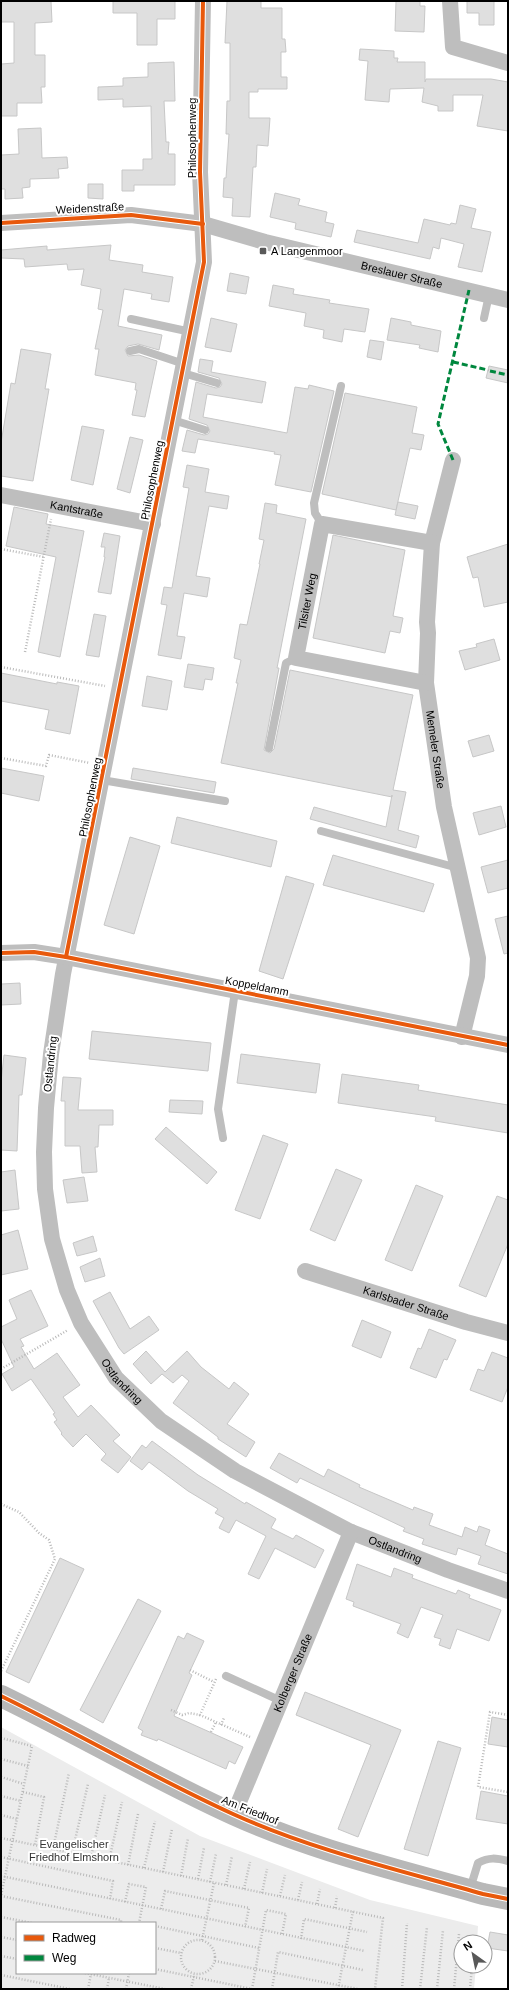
<svg xmlns="http://www.w3.org/2000/svg" width="509" height="1990" font-family="Arial,sans-serif">
  <rect width="100%" height="100%" fill="#fff"/>
  <path fill="#ececec" fill-rule="evenodd" d="M1,1727L200,1836L370,1900L478,1926L477,1942H461V1966H476L474,1989H1ZM17,1923H155V1973H17Z"/>
  <g fill="#dfdfdf" stroke="#c7c7c7">
    <path d="M1,1H51L52,22L35,23V55H45V87H41L42,103H17V116H1V64L14,63V22H1Z"/>
    <path d="M113,1H175V19H157V45H137V13H113Z"/>
    <path d="M227,1H261V8H282V39H285L286,52H281V77H287V89H258V92H249V118H270L268,146L257,145L256,167H253L250,217L232,216L233,198L223,197L224,178H226L229,134H226L227,101H230V43H225Z"/>
    <path d="M396,1H420V6H425L424,32L395,31Z"/>
    <path d="M467,1H494V25H479V13H467Z"/>
    <path d="M360,49L394,51V58H398L397,62H425V82L426,79H491L508,82V131L477,126L483,95H453V111H438V106L422,102L424,88L390,89L389,102L365,100L368,61L359,60Z"/>
    <path d="M174,62L175,101H164L166,142H169L168,154H175V185H134V191H122V170H143V159H152L151,106L123,107V99L98,100V87L123,86V78L148,77V63Z"/>
    <path d="M41,128L42,158L67,157L68,168L58,169L59,178L30,179V187L22,188L23,198L5,199V189H1V155L19,154L18,129Z"/>
    <path d="M88,184H103V199L88,198Z"/>
    <path d="M275,193L300,199L298,205L327,212L325,222L334,224L331,237L295,229L296,223L270,217Z"/>
    <path d="M460,205L476,209L471,228L491,232L482,272L458,267L464,244L441,238L439,249L433,247L430,259L354,242L357,230L418,243L424,219L450,225L451,223L456,224Z"/>
    <path d="M111,245L109,260L143,265L142,272L173,277L169,302L151,299L152,294L124,289L118,326L162,335L159,350L138,344L128,346L125,350L128,356L139,355L157,361L145,417L132,415L137,390H135L136,383L95,375L99,349H95L103,310L98,309L101,289L81,285L84,269L68,270L67,264L25,267L24,259L1,258V250L47,246V250Z"/>
    <path d="M230,273L249,277L246,294L227,291Z"/>
    <path d="M273,285L294,289L293,294L330,300L329,303L369,309L365,332L344,329L342,342L323,338L324,330L304,326L306,313L269,306Z"/>
    <path d="M211,318L237,324L231,352L205,347Z"/>
    <path d="M391,318L411,322V325L441,331L438,352L419,348L420,345L387,340Z"/>
    <path d="M370,340L384,342L381,360L367,357Z"/>
    <path d="M21,349L51,354L45,389H49L33,481L1,476V443L11,383L15,384Z"/>
    <path d="M200,359L213,361L211,372L266,382L262,403L207,394L203,417L287,433L295,387L308,389L309,385L334,391L311,492L275,485L281,455L274,454L275,452L198,439L195,453L182,451L187,430L204,435L208,434L210,431L207,425L189,419L196,382L216,388L220,387L222,384L219,378L198,372Z"/>
    <path d="M489,366L508,370V383L486,378Z"/>
    <path d="M345,393L417,407L412,433L424,435L421,450L410,448L396,510L322,494Z"/>
    <path d="M82,426L104,430L93,485L71,480Z"/>
    <path d="M130,437L143,440L130,493L117,489Z"/>
    <path d="M187,465L209,469L205,492L229,496L227,509L209,506L196,576L210,578L207,597L184,593L177,636L185,637L181,659L158,655L167,605L161,604L164,587L172,588L189,488L183,487Z"/>
    <path d="M398,502L418,506L415,519L395,515Z"/>
    <path d="M265,503L277,505L276,513L306,519L277,668H279L264,750L270,753L274,749L290,670L413,695L393,790L406,792L398,830L419,836L416,848L310,819L314,807L386,827L392,795V797L221,763L238,683H236L241,660L234,658L240,624L247,625L260,564H259L264,540L259,539Z"/>
    <path d="M14,507L48,514L46,524L84,531L60,657L38,652L56,557L6,546Z"/>
    <path d="M104,533L120,536L111,594L98,592L105,557H104L105,547H101Z"/>
    <path d="M333,535L405,550L393,616L403,618L400,633L390,631L385,653L313,638Z"/>
    <path d="M508,544V602L484,607L478,577L473,578L467,557Z"/>
    <path d="M94,614L106,616L99,657L86,655Z"/>
    <path d="M494,639L500,660L465,670L459,651L477,647L476,644Z"/>
    <path d="M188,664L214,668L212,680L205,679L203,690L184,687Z"/>
    <path d="M1,673L57,684V682L79,686L70,734L45,729L49,710L1,701Z"/>
    <path d="M147,676L172,681L167,710L142,706Z"/>
    <path d="M489,735L494,751L473,757L468,741Z"/>
    <path d="M1,768L44,776L39,801L1,793Z"/>
    <path d="M133,768L216,782L214,793L131,779Z"/>
    <path d="M501,806L506,827L479,835L473,813Z"/>
    <path d="M177,817L277,841L271,867L171,843Z"/>
    <path d="M130,837L160,846L134,934L104,925Z"/>
    <path d="M333,855L434,884L424,912L323,885Z"/>
    <path d="M508,860V888L488,893L481,867Z"/>
    <path d="M286,876L314,884L283,979L259,971Z"/>
    <path d="M508,916V953L504,954L495,919Z"/>
    <path d="M20,983L21,1004L1,1005V984Z"/>
    <path d="M92,1031L211,1043L208,1071L89,1059Z"/>
    <path d="M241,1054L320,1064L316,1093L237,1083Z"/>
    <path d="M4,1055L26,1058L22,1095H19L17,1151L1,1150V1082Z"/>
    <path d="M342,1074L419,1085L418,1090L508,1105V1133L435,1121L436,1117L338,1103Z"/>
    <path d="M63,1077L81,1078L78,1110H113V1125H99L98,1147H95L97,1172L82,1173L80,1146H65V1101H61Z"/>
    <path d="M170,1100L203,1101L202,1114L169,1112Z"/>
    <path d="M166,1127L217,1172L207,1184L155,1139Z"/>
    <path d="M263,1135L288,1144L260,1219L235,1210Z"/>
    <path d="M336,1169L362,1180L335,1241L310,1230Z"/>
    <path d="M15,1170L19,1209L1,1211V1172Z"/>
    <path d="M84,1177L88,1201L67,1203L63,1180Z"/>
    <path d="M416,1185L443,1196L412,1271L385,1260Z"/>
    <path d="M497,1196L508,1200V1244L486,1297L459,1286Z"/>
    <path d="M18,1230L28,1269L1,1275V1235Z"/>
    <path d="M93,1236L97,1251L77,1256L73,1243Z"/>
    <path d="M100,1258L105,1276L85,1282L80,1267Z"/>
    <path d="M31,1290L48,1326L20,1339L24,1346L21,1347L34,1369L57,1353L80,1385L63,1397L78,1417L91,1405L120,1435L113,1441L131,1457L118,1473L101,1460L106,1454L86,1434L73,1447L61,1434L62,1433L54,1422L57,1420L53,1414L55,1413L31,1379L12,1391L2,1374L14,1367L1,1339V1327L17,1319L9,1300Z"/>
    <path d="M110,1292L130,1329L149,1316L159,1330L124,1354L119,1348L93,1301Z"/>
    <path d="M362,1320L391,1332L381,1358L352,1346Z"/>
    <path d="M429,1329L456,1340L447,1360L444,1359L436,1378L410,1368L418,1348L421,1349Z"/>
    <path d="M146,1351L165,1372L187,1351L201,1367L229,1389L234,1382L249,1394L227,1424L255,1442L246,1457L218,1439V1437L173,1403L189,1381L182,1375L173,1383L162,1374L151,1384L133,1364Z"/>
    <path d="M492,1352L508,1358V1387L502,1402L470,1390L478,1369L484,1371Z"/>
    <path d="M152,1441L198,1475L245,1504L246,1502L276,1519L271,1528L293,1539L296,1535L324,1550L315,1568L275,1548L259,1579L248,1574L266,1536L236,1520L229,1533L219,1528L224,1518L215,1513L218,1509L188,1491L149,1462L142,1470L130,1461L142,1445L146,1448Z"/>
    <path d="M279,1453L324,1477L328,1469L360,1485L359,1487L413,1510L414,1507L433,1514L429,1525L462,1537L465,1527L477,1532L479,1526L490,1530L485,1545L508,1554V1574L478,1564L481,1556L458,1548L456,1555L422,1544L424,1539L403,1531L405,1528L300,1478L297,1483L270,1468Z"/>
    <path d="M60,1558L84,1569L29,1683L6,1672Z"/>
    <path d="M357,1564L391,1577L394,1568L413,1575L412,1578L456,1594L458,1590L470,1595L469,1598L501,1610L489,1641L457,1629L450,1649L439,1645L441,1639L434,1637L443,1615L421,1607L408,1638L397,1633L401,1624L353,1606L354,1602L346,1599Z"/>
    <path d="M138,1599L161,1611L103,1723L80,1710Z"/>
    <path d="M187,1633L204,1641L189,1673L192,1675L174,1716L243,1747L235,1764L229,1761L226,1769L158,1739L157,1741L141,1735L143,1731L138,1728L178,1636L184,1639Z"/>
    <path d="M305,1692L401,1730L358,1837L338,1829L371,1745L296,1715Z"/>
    <path d="M492,1717L508,1720V1747L488,1744Z"/>
    <path d="M438,1741L461,1748L428,1856L404,1849Z"/>
    <path d="M481,1791L508,1796V1824L476,1819Z"/>
    <path d="M490,1932L508,1935V1951L487,1948Z"/>
  </g>
  <g fill="none" stroke-linecap="round" stroke-linejoin="round">
    <g stroke="#b9b9b9" stroke-width="2.5" stroke-dasharray="1 2" stroke-linecap="butt">
      <path d="M488,370L490,371"/>
      <path d="M1,549L44,557"/>
      <path d="M25,652L51,519"/>
      <path d="M1,667L105,686"/>
      <path d="M1,758L46,766L49,755L90,763"/>
      <path d="M1,1369L68,1330"/>
      <path d="M1,1504L19,1512L39,1533L49,1540L55,1559L1,1671"/>
      <path d="M190,1670L214,1682"/>
      <path d="M216,1679L200,1715L250,1737"/>
      <path d="M171,1710L182,1715L189,1713L200,1715"/>
      <path d="M508,1715L490,1712L478,1787L508,1792"/>
      <path d="M221,1725L224,1718"/>
      <path d="M211,1732L216,1722"/>
      <path d="M1,1738L32,1746L1,1896"/>
      <path d="M1,1759L28,1766"/>
      <path d="M1,1777L24,1784"/>
      <path d="M23,1792L44,1797L35,1845"/>
      <path d="M1,1796L21,1801"/>
      <path d="M1,1815L17,1819"/>
      <path d="M1,1838L383,1918L375,1989"/>
      <path d="M53,1849L69,1773"/>
      <path d="M72,1853L88,1784"/>
      <path d="M1,1857L113,1881L110,1899"/>
      <path d="M91,1857L105,1795"/>
      <path d="M109,1861L122,1802"/>
      <path d="M128,1865L138,1814"/>
      <path d="M144,1868L155,1821"/>
      <path d="M163,1872L172,1829"/>
      <path d="M1,1876L365,1951"/>
      <path d="M181,1876L188,1838"/>
      <path d="M198,1879L204,1848"/>
      <path d="M210,1882L216,1854"/>
      <path d="M226,1885L232,1856"/>
      <path d="M244,1889L250,1862"/>
      <path d="M262,1893L267,1869"/>
      <path d="M1,1896L121,1920V1923"/>
      <path d="M280,1896L285,1875"/>
      <path d="M298,1900L302,1882"/>
      <path d="M125,1902L129,1884L146,1887L139,1923"/>
      <path d="M317,1904L320,1889"/>
      <path d="M335,1908L337,1896"/>
      <path d="M161,1909L165,1891L249,1908L245,1927"/>
      <path d="M1,1917L32,1923"/>
      <path d="M155,1926L259,1948"/>
      <path d="M1,1937L17,1940"/>
      <path d="M301,1939L304,1919L367,1932"/>
      <circle cx="198" cy="1957" r="17"/>
      <path d="M202,1940L214,1883"/>
      <path d="M474,1942L475,1938"/>
      <path d="M155,1948L181,1953"/>
      <path d="M1,1956L17,1959"/>
      <path d="M215,1961L358,1989"/>
      <path d="M155,1969L252,1989"/>
      <path d="M85,1973L165,1989"/>
      <path d="M1,1975L70,1989"/>
      <path d="M88,1989L91,1974"/>
      <path d="M107,1989L109,1978"/>
      <path d="M126,1989L129,1973"/>
      <path d="M191,1989L194,1976"/>
      <path d="M252,1989L266,1910L286,1914L282,1934"/>
      <path d="M272,1989L278,1952L363,1970"/>
      <path d="M338,1989L353,1911"/>
      <path d="M402,1989L407,1923"/>
      <path d="M420,1989L427,1927"/>
      <path d="M437,1989L443,1930"/>
      <path d="M454,1989L459,1934"/>
      <path d="M470,1989L472,1966"/>
    </g>
    <g stroke="#bebebe" stroke-width="8">
      <path d="M484,318L489,295"/>
      <path d="M131,319L191,332"/>
      <path d="M130,351L139,349L184,364"/>
      <path d="M183,373L217,383"/>
      <path d="M173,420L205,430"/>
      <path d="M322,524L315,513L314,503L341,386"/>
      <path d="M269,748L286,663L296,658"/>
      <path d="M102,780L225,801"/>
      <path d="M321,831L458,868"/>
      <path d="M223,1138L218,1109L235,991"/>
      <path d="M226,1676L281,1701"/>
      <path d="M470,1889L478,1863C489,1857 496,1858 508,1861"/>
    </g>
    <g stroke="#bebebe" stroke-width="16">
      <path id="s1" d="M203,1L200,172L204,262L63,974L51,1054L46,1108L44,1152L45,1189L52,1239L67,1290L81,1323L116,1378L161,1421L235,1471L351,1532L448,1570L508,1591"/>
      <path d="M450,1L453,47L508,63"/>
      <path id="s2" d="M1,223L131,215L203,224L265,242L508,300"/>
      <path id="s3" d="M453,460L432,543L427,622L428,633L426,683L444,807L478,958L477,976L462,1037"/>
      <path id="s4" d="M1,495L153,524"/>
      <path id="s5" d="M426,683L296,658L322,524L432,543"/>
      <path d="M1,953L34,952L66,957L508,1045"/>
      <path id="s6" d="M305,1271L466,1322L508,1333"/>
      <path id="s7" d="M234,1814L351,1532"/>
    </g>
    <path stroke="#b8b8b8" stroke-width="22" d="M1,1696C79,1734 154,1778 233,1814C312,1850 399,1870 483,1894L508,1899"/>
    <g stroke="#00873e" stroke-width="3" stroke-dasharray="6 3" stroke-linecap="butt">
      <path d="M453,362L488,370"/>
      <path d="M490,371L508,375"/>
      <path d="M453,460L438,424L469,290"/>
    </g>
    <defs>
      <g id="cycleway">
        <path d="M1,223L131,215L203,224"/>
        <path d="M1,953L34,952L66,957L508,1045"/>
        <path d="M66,957L204,262L200,172L203,1"/>
        <path d="M1,1696C79,1734 154,1778 233,1814C312,1850 399,1870 483,1894L508,1899"/>
      </g>
    </defs>
    <use href="#cycleway" stroke="#fff" stroke-width="6"/>
    <use href="#cycleway" stroke="#e8590c" stroke-width="4"/>
  </g>
  <rect fill="#595959" stroke="#fff" stroke-width="1.5" x="259" y="247" width="8" height="8" rx="2"/>
  <g text-anchor="middle" dominant-baseline="central" stroke-width="4" stroke-linejoin="round" paint-order="stroke">
    <g font-size="11" fill="#000" stroke="#fff">
      <text transform="translate(192 138) rotate(-90)">Philosophenweg</text>
      <text transform="translate(90 208) rotate(-3)">Weidenstraße</text>
      <text stroke="none"><textPath href="#s2" startOffset="408">Breslauer Straße</textPath></text>
      <text transform="translate(152 480) rotate(-79)">Philosophenweg</text>
      <text stroke="none"><textPath href="#s4" startOffset="77">Kantstraße</textPath></text>
      <text stroke="none"><textPath href="#s5" startOffset="190">Tilsiter Weg</textPath></text>
      <text stroke="none"><textPath href="#s3" startOffset="293">Memeler Straße</textPath></text>
      <text transform="translate(90 797) rotate(-79)">Philosophenweg</text>
      <text transform="translate(257 986) rotate(11)">Koppeldamm</text>
      <text transform="translate(50 1064) rotate(-84)">Ostlandring</text>
      <text stroke="none"><textPath href="#s6" startOffset="106">Karlsbader Straße</textPath></text>
      <text stroke="none"><textPath href="#s1" startOffset="1414">Ostlandring</textPath></text>
      <text stroke="none"><textPath href="#s1" startOffset="1738">Ostlandring</textPath></text>
      <text stroke="none"><textPath href="#s7" startOffset="153">Kolberger Straße</textPath></text>
      <text transform="translate(250 1810) rotate(22)">Am Friedhof</text>
    </g>
    <g font-size="11" fill="#000" stroke="#fff" text-anchor="start">
      <text x="271" y="251">A Langenmoor</text>
    </g>
    <g font-size="11" fill="#333" stroke="#fff">
      <text x="74" y="1844">Evangelischer<tspan x="74" dy="13">Friedhof Elmshorn</tspan></text>
    </g>
  </g>
  <rect width="509" height="1990" fill="none" stroke="#000000" stroke-width="4"/>
  <rect x="16" y="1922" width="140" height="52" fill="#ffffff" stroke="#999999"/>
  <rect x="24" y="1935" width="20" height="6" fill="#e8590c" stroke="#999999"/>
  <text x="52" y="1942" font-size="12" fill="#000000">Radweg</text>
  <rect x="24" y="1955" width="20" height="6" fill="#00873e" stroke="#999999"/>
  <text x="52" y="1962" font-size="12" fill="#000000">Weg</text>
  <g transform="translate(473 1954) rotate(327)"><circle r="19" fill="#ffffff" stroke="#999999"/>
  <path d="M0-3L7 15L0 10L-7 15Z" fill="#595959"/>
  <text y="-6" font-size="11" font-weight="bold" text-anchor="middle" fill="#000000">N</text>
  </g>
</svg>
